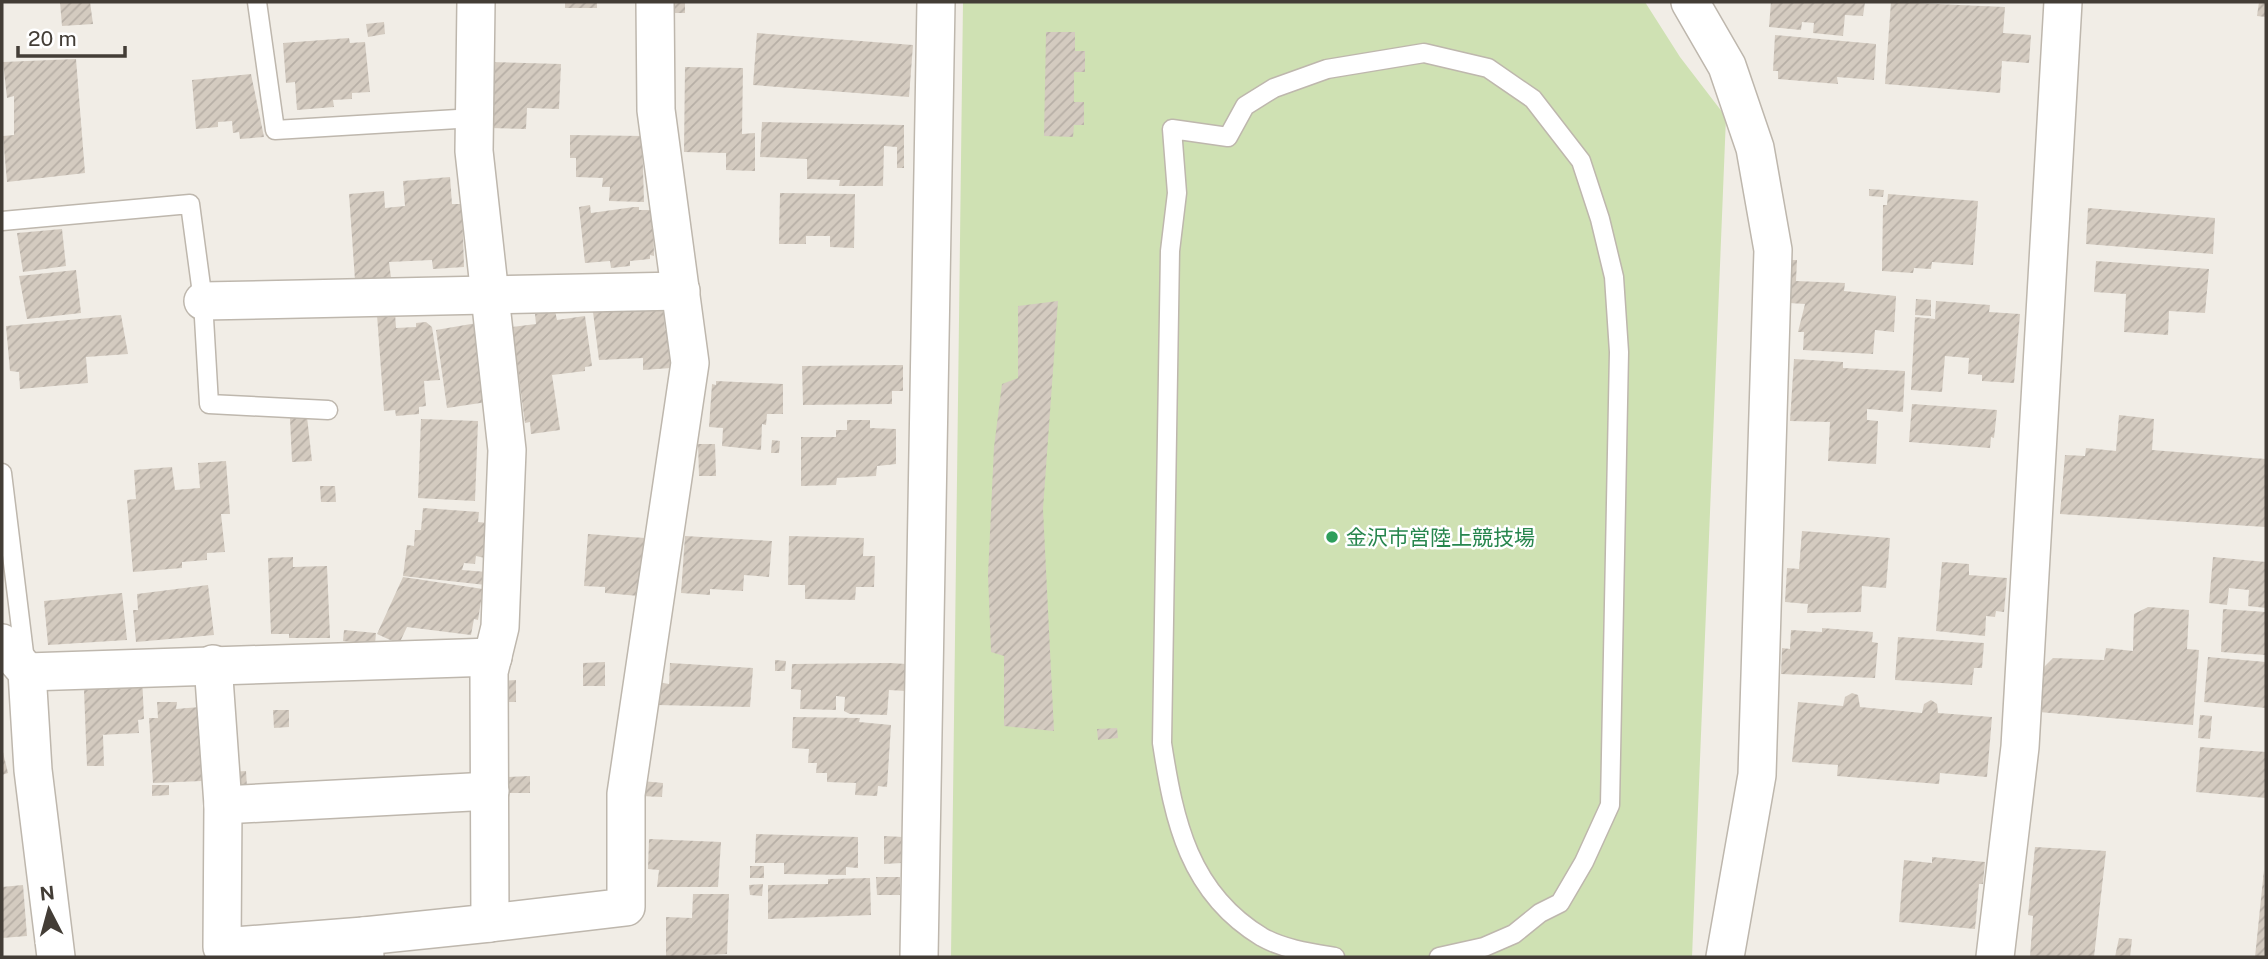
<svg xmlns="http://www.w3.org/2000/svg" width="2268" height="959" font-family="'Public Sans','Noto Sans JP',sans-serif">
  <defs>
    <pattern id="building-hatch" width="6" height="6" patternUnits="userSpaceOnUse" patternTransform="scale(1.75)"><rect width="6" height="6" fill="#d4cbc0"/><path d="M-1 1l2-2M0 6l6-6M5 7l2-2" fill="none" stroke="#b7afa6"/></pattern>
  </defs>
  <rect width="100%" height="100%" fill="#f1ede6"/>
  <path fill="#cfe1b3" d="M963,2H1645L1680,57L1726,117L1692,957H951Z"/>
  <g fill="url(#building-hatch)">
    <path d="M60,2H90L93,24L62,26Z"/>
    <rect x="565" y="2" width="32" height="6"/>
    <rect x="673" y="2" width="12" height="11"/>
    <path d="M1771,2H1865L1863,16L1845,15L1843,36L1813,33L1814,23L1802,22L1801,30L1769,27Z"/>
    <path d="M1891,2L2005,7L2003,33L2031,35L2029,63L2002,61L2000,93L1885,84Z"/>
    <path d="M2259,2H2266V17L2257,16Z"/>
    <path d="M384,22L385,34L368,37L366,24Z"/>
    <path d="M1046,32H1075V51H1085V72H1074V102H1084V125H1074L1073,137L1044,136Z"/>
    <path d="M757,33L913,45L909,97L753,85Z"/>
    <path d="M1775,35L1876,44L1874,80L1837,77L1838,84L1778,79V71H1773Z"/>
    <path d="M349,38L350,43L365,42L370,92L352,93V99L333,100L334,107L297,110L295,82L286,83L283,43Z"/>
    <path d="M76,59L85,173L7,182L3,136L14,135V96L7,98L3,62Z"/>
    <path d="M489,62L561,64L559,109L527,108L526,129L488,128Z"/>
    <path d="M685,67L743,68L742,134L755,133V171L726,170V153L684,152Z"/>
    <path d="M251,74L264,137L240,139L239,132L233,133L232,121L218,122V127L196,129L192,80Z"/>
    <path d="M762,122L904,125V168H897V147L884,146L883,186H839L840,180L807,179V159L760,157Z"/>
    <path d="M570,135L642,136L644,202L609,201L610,187H602L603,178L576,177V158H570Z"/>
    <path d="M450,177L452,204H462L464,267L433,269L432,260L389,262L391,278L355,280L349,194L384,191L385,208L405,206L403,181Z"/>
    <path d="M1869,189L1884,190L1883,197L1869,196Z"/>
    <path d="M780,193L855,194L854,248L830,247V236H806V244H779Z"/>
    <path d="M1888,194L1978,201L1973,265L1932,262L1931,269L1914,268L1913,273L1882,271L1883,205H1887Z"/>
    <path d="M590,205L591,213L634,207H639V210H653L654,256L650,255V259L630,261V266L611,268L610,261L585,263L579,207Z"/>
    <path d="M2088,208L2215,218L2213,254L2086,244Z"/>
    <path d="M62,229L66,266L23,272L17,233Z"/>
    <path d="M1788,260H1797L1796,281L1845,283L1844,291L1896,296L1894,332L1875,330L1873,354L1803,350L1804,332H1798L1805,304L1789,303Z"/>
    <path d="M2096,261L2209,269L2205,313L2169,311L2168,335L2124,332L2126,294L2094,292Z"/>
    <path d="M76,270L81,313L27,319L19,276Z"/>
    <path d="M1916,299L1931,300V316L1915,315Z"/>
    <path d="M1058,301L1043,509L1054,731L1004,726V656L991,652L988,575L994,447L1002,384L1018,378V306Z"/>
    <path d="M1936,301L1990,305L1989,312L2020,314L2014,383L1982,381V375L1968,374L1969,358L1945,356L1942,392L1911,390L1915,317L1935,319Z"/>
    <path d="M664,310L665,330H670L671,368L643,370V358L599,360L593,312Z"/>
    <path d="M555,311L557,320L585,316L592,366L585,367V371L552,375L560,430L531,434L530,422L525,423L512,327L536,324L535,314Z"/>
    <path d="M395,313L396,328L416,327V323L426,322L432,327L440,380L424,381L426,406L419,407V414L396,416L395,410L384,411L377,315Z"/>
    <path d="M121,315L128,354L86,357L88,383L20,389L19,372L10,371L6,326Z"/>
    <path d="M477,323L487,402L447,408L436,330Z"/>
    <path d="M1794,359L1843,362V368L1905,371L1903,412L1867,409V420L1878,421L1876,464L1828,461L1830,422L1790,421Z"/>
    <path d="M903,365V391H892V404L803,405L802,366Z"/>
    <path d="M716,381L783,384V414H767L766,425L762,424L761,450L722,446L723,428L709,427L712,384L716,385Z"/>
    <path d="M1912,404L1997,410L1994,438L1991,437L1990,448L1909,442Z"/>
    <path d="M2119,415L2154,419L2152,450L2266,459V527L2060,514L2065,455L2085,456L2086,448L2116,451Z"/>
    <path d="M307,417L312,461L292,462L290,418Z"/>
    <path d="M421,419L478,421L475,501L418,498Z"/>
    <path d="M847,420H870V428L896,429V464L877,466L876,476L837,478L836,485L801,486V437H836V430H847Z"/>
    <path d="M772,440L780,441L779,453H771Z"/>
    <path d="M698,444H715L716,476H699Z"/>
    <path d="M226,461L230,514H221L225,552L207,553V560L182,562V568L133,572L127,500L136,499L134,470L172,467L175,490L200,488L198,463Z"/>
    <path d="M320,486H335L336,502H321Z"/>
    <path d="M423,508L479,512L478,522L488,523L485,558L476,556L475,564L464,563L462,570L487,572L486,585L403,576L407,545L414,546L415,530H421Z"/>
    <path d="M1802,531L1890,538L1886,588L1862,586L1861,612L1807,613L1808,604L1785,602L1787,568L1799,569Z"/>
    <path d="M588,534L645,538L639,596L605,593V587L584,586Z"/>
    <path d="M685,536L772,541L769,577L744,575L743,591L710,589V595L681,593Z"/>
    <path d="M789,536L864,538L863,556H875L874,587H856L855,600L805,599V585H788Z"/>
    <path d="M293,557V567L327,566L330,638H289V634H271L268,558Z"/>
    <path d="M2213,557L2266,562V608L2248,606L2249,590L2229,588L2227,605L2209,603Z"/>
    <path d="M1942,562L1969,564V575L2007,578L2004,612L1996,611L1995,617L1986,616L1985,636L1936,631Z"/>
    <path d="M403,577L483,589L478,620L474,619L471,635L407,627L399,644L377,634Z"/>
    <path d="M208,585L214,635L136,642L133,610H138L137,594Z"/>
    <path d="M122,593L127,640L48,645L44,601Z"/>
    <path d="M2148,607L2189,610L2187,649L2199,650L2193,725L2039,712L2043,668L2053,658L2104,660L2106,648L2133,651L2134,614Z"/>
    <path d="M2223,609L2266,612V655L2221,652Z"/>
    <path d="M1822,628L1873,632L1872,642L1878,643L1875,678L1781,674L1782,648L1790,649L1791,630L1822,632Z"/>
    <path d="M344,630L376,633L375,644L343,641Z"/>
    <path d="M1898,637L1984,643L1982,668H1974L1972,685L1895,680Z"/>
    <path d="M2208,657L2266,662V708L2204,702Z"/>
    <path d="M775,660L786,661L785,671H775Z"/>
    <path d="M605,662V686H583V663Z"/>
    <path d="M670,663L753,668L750,707L656,705L658,682L669,684Z"/>
    <path d="M890,663L906,664V691L889,690L887,715L850,714L844,711L845,697L836,696V710L800,709L801,690L791,689L792,664Z"/>
    <path d="M142,675L144,719L138,720L139,733L99,735H103L104,766H87L84,690H90L89,679Z"/>
    <path d="M516,680V702H502V681Z"/>
    <path d="M1852,693L1858,695L1860,707L1922,713L1924,704L1931,700L1937,704L1938,713L1992,717L1987,777L1940,773L1939,784L1837,776L1838,765L1792,762L1798,702L1843,706L1845,697Z"/>
    <path d="M157,702H177L176,709L200,707L202,781L153,783L149,718H158Z"/>
    <path d="M273,710H289V727L274,728Z"/>
    <path d="M2200,715L2212,716L2210,739L2198,738Z"/>
    <path d="M793,717L860,718L859,722L891,725L887,787L878,786L877,796L855,795L856,783L827,782V773H816L817,763H808L809,749L792,748Z"/>
    <path d="M1117,728L1118,738L1098,740L1097,729Z"/>
    <path d="M2200,747L2266,752V798L2196,792Z"/>
    <path d="M2,748L8,773L2,775Z"/>
    <path d="M246,771L247,787L232,788L231,772Z"/>
    <path d="M530,776V793H505L506,777Z"/>
    <path d="M642,781L663,783L662,797L641,796Z"/>
    <path d="M152,785H169V795L152,796Z"/>
    <path d="M756,834L858,837V868L846,867V875L784,874V863H755Z"/>
    <path d="M884,836L903,837L902,863L884,864Z"/>
    <path d="M649,839L721,842L718,887H657L659,870L648,869Z"/>
    <path d="M2035,847L2106,851L2094,957H2030L2033,916L2028,915Z"/>
    <path d="M1932,857L1985,862L1983,884H1979L1975,929L1899,922L1904,860L1932,863Z"/>
    <rect x="750" y="866" width="14" height="12"/>
    <path d="M2264,870L2266,957H2255Z"/>
    <path d="M876,877H900V895H877Z"/>
    <path d="M870,878L871,915L768,919V885L828,884V879Z"/>
    <path d="M763,884L762,896L750,895L749,885Z"/>
    <path d="M23,885L27,936L2,938V887Z"/>
    <path d="M693,894H729L727,954L666,957V917L692,918Z"/>
    <path d="M2119,938L2132,939L2130,957H2115Z"/>
  </g>
  <g fill="none" stroke-linecap="round" stroke-linejoin="round">
    <defs>
      <g id="lane">
        <path d="M257,2L275,130L474,118"/>
        <path d="M2,221L190,204L203,301L209,404L328,410"/>
        <path d="M2,473L25,661"/>
        <path d="M1335,957C1311,953 1283,949 1262,937C1189,893 1174,821 1162,743L1170,251L1177,193L1172,129L1228,137L1245,106L1274,88L1327,69L1424,53L1488,68L1533,99L1581,161L1600,219L1614,277L1619,352L1610,805L1584,862L1560,903L1540,913L1514,934L1484,947L1439,957"/>
      </g>
      <g id="street">
        <path d="M1690,2L1727,66L1755,148L1773,250L1757,775L1725,957"/>
        <path d="M203,301L681,291"/>
        <path d="M2,643L27,672L33,770L56,957"/>
        <path d="M213,664L223,805L222,947L364,936"/>
        <path d="M27,672L493,657"/>
        <path d="M223,805L490,791"/>
        <path d="M490,923L626,907V794L690,363L656,110L655,2"/>
        <path d="M365,957L364,936L490,923L489,672L500,627L507,450L474,151L476,2"/>
        <path d="M919,957L936,2"/>
        <path d="M1995,957L2020,747L2063,2"/>
      </g>
    </defs>
    <use href="#lane" stroke="#beb7ad" stroke-width="21"/>
    <use href="#street" stroke="#beb7ad" stroke-width="40"/>
    <use href="#lane" stroke="#fff" stroke-width="18"/>
    <use href="#street" stroke="#fff" stroke-width="37"/>
  </g>
  <circle fill="#2e9e5b" stroke="#fff" stroke-width="2.5" cx="1332" cy="537" r="7"/>
  <g text-anchor="middle" dominant-baseline="central" stroke-width="5" stroke-linejoin="round" paint-order="stroke">
    <g font-size="21" fill="#27864d" stroke="#fff" text-anchor="start">
      <text x="1346" y="537">金沢市営陸上競技場</text>
    </g>
  </g>
  <rect width="2268" height="959" fill="none" stroke="#433d36" stroke-width="7"/>
  <g transform="translate(49 910) rotate(354)" stroke="#ffffff" stroke-width="5" paint-order="stroke">
  <path d="M0-5L12 26L0 18L-12 26Z" fill="#433d36"/>
  <text y="-10" font-size="19" font-weight="bold" text-anchor="middle" fill="#433d36">N</text>
  </g>
  <path d="M18 46v10h107v-10" fill="none" stroke="#433d36" stroke-width="3.5"/>
  <text x="28" y="46" font-size="21" fill="#433d36" stroke="#ffffff" stroke-width="5" paint-order="stroke">20 m</text>
</svg>
